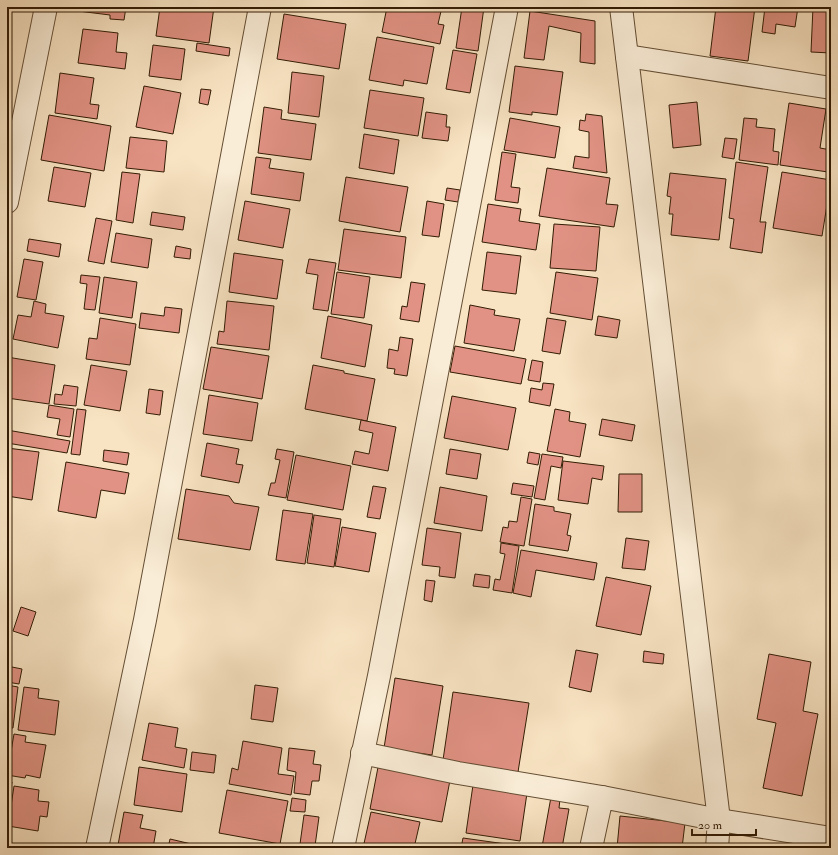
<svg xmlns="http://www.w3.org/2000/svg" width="838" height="855" font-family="'IM FELL Double Pica',serif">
  <rect width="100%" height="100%" fill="#f8e3c2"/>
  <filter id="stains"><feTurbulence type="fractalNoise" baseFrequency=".005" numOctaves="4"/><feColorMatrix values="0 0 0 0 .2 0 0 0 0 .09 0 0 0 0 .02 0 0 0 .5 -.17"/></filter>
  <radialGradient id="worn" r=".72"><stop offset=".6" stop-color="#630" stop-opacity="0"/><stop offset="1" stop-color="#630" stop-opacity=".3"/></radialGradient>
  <g fill="#e19284" stroke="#331c05">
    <path d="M78,7H126L124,20L110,19V15L78,11Z"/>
    <path d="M160,7H214L209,43L156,36Z"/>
    <path d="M387,7H442L438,24L444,25L440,44L382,32Z"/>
    <path d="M462,7H484L478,51L456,48Z"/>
    <path d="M716,7H755L748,61L710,56Z"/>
    <path d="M765,7H798L795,27L776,24L775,34L762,32Z"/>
    <path d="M813,7H831V53L811,52Z"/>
    <path d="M530,11L595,21V64L580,62L581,33L549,26L544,60L524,58Z"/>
    <path d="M284,14L346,24L339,69L277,59Z"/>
    <path d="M83,29L118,33L116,52L127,53L125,69L78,63Z"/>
    <path d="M377,37L434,47L427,84L404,80L403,86L369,80Z"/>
    <path d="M197,43L230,48L229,56L196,51Z"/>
    <path d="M153,45L185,49L181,80L149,76Z"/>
    <path d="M453,50L477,54L470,93L446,89Z"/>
    <path d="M515,66L563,72L557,115L532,112V115L509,112Z"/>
    <path d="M292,72L324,76L319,117L288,113Z"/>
    <path d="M60,73L94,78L90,104L99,105L97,119L55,113Z"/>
    <path d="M144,86L181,93L173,134L136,127Z"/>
    <path d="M201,89L211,90L208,105L199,103Z"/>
    <path d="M370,90L424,98L418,136L364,128Z"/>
    <path d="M697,102L701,145L673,148L669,105Z"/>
    <path d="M789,103L826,109L820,148L831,150L828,172L780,165Z"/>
    <path d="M264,107L282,110L281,119L316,124L311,160L258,153Z"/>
    <path d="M426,112L447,115L446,127H450L448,141L422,138Z"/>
    <path d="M586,114L602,116L607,173L573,168L575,156L589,158V132L579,130L580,120L585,121Z"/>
    <path d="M49,115L111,126L104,171L41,160Z"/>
    <path d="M510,118L560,127L555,158L504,150Z"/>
    <path d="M744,118L757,119L756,127L775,129L773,151L779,152L778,165L739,160Z"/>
    <path d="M364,134L399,140L394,174L359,168Z"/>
    <path d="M130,137L167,141L164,172L126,168Z"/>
    <path d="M725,138L737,139L734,159L722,157Z"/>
    <path d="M502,152L516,154L511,187L520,188L518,203L495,200Z"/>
    <path d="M256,157L271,159L269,168L304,173L300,201L251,194Z"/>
    <path d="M736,162L768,167L760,222H766L762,253L730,248L734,219L729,218Z"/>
    <path d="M54,167L91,173L85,207L48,201Z"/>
    <path d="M547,168L610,178L606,204L618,205L614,227L539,216Z"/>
    <path d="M122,172L140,174L133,223L116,220Z"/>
    <path d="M782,172L831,180L822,236L773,228Z"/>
    <path d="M670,173L726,179L719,240L671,235L673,214H669L671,197L667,196Z"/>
    <path d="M346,177L408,187L400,232L339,221Z"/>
    <path d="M447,188L460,190L458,202L445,200Z"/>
    <path d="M245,201L290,209L283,248L238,240Z"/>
    <path d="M427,201L444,204L439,237L422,235Z"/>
    <path d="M488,204L521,209L519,221L540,224L536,250L482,242Z"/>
    <path d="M152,212L185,217L183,230L150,225Z"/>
    <path d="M96,218L112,221L104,264L88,261Z"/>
    <path d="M554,224L600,227L596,271L550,268Z"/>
    <path d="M344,229L406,237L401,278L338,270Z"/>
    <path d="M116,233L152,239L148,268L111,262Z"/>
    <path d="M29,239L61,244L59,257L27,251Z"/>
    <path d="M176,246L191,249L190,259L174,257Z"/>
    <path d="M487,252L521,256L516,294L482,290Z"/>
    <path d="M234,253L283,260L277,299L229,292Z"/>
    <path d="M24,259L43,262L36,300L17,297Z"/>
    <path d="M309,259L336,263L328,311L313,309L318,275L306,273Z"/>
    <path d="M337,272L370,277L364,318L331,314Z"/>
    <path d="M556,272L598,278L592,320L550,313Z"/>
    <path d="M81,275L100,277L95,310L84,309L87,284L80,283Z"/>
    <path d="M104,277L137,282L132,318L99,313Z"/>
    <path d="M411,282L425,284L419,322L400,319L402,306L407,307Z"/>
    <path d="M34,301L46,304L45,313L64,316L58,348L13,339L18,315L31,317Z"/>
    <path d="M227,301L274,306L269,350L217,344L219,331L224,332Z"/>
    <path d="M470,305L495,310L494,315L520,319L514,351L464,343Z"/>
    <path d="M165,307L182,309L179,333L139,328L141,313L164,316Z"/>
    <path d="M328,316L372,325L365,367L321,358Z"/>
    <path d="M598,316L620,320L617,338L595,335Z"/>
    <path d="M100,318L136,324L130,365L86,359L89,338L97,339Z"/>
    <path d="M547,318L566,321L560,354L542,351Z"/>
    <path d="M400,337L413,339L407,376L394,374L395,369L387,368L389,349L398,351Z"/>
    <path d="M455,346L526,359L521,384L450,372Z"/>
    <path d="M211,347L269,356L262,399L203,389Z"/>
    <path d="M7,357L55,365L49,404L7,398Z"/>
    <path d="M532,360L543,362L540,382L528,380Z"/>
    <path d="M91,365L127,371L120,411L84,405Z"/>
    <path d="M313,365L344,371V373L375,379L367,421L305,409Z"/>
    <path d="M543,383L554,384L550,406L529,402L531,388L542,390Z"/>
    <path d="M64,385L78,387L76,406L54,404L55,394L62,395Z"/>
    <path d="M149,389L163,391L160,415L146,413Z"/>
    <path d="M209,395L258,403L252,441L203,434Z"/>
    <path d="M452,396L516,408L508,450L444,438Z"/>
    <path d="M49,405L74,409L70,437L57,435L60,419L47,417Z"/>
    <path d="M77,409L86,410L80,455L71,454Z"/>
    <path d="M555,409L570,412L569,421L586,424L580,457L547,451Z"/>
    <path d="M602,419L635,425L632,441L599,435Z"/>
    <path d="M361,420L396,427L388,471L352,464L355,451L369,454L373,433L359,430Z"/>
    <path d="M7,430L70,441L67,453L7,443Z"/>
    <path d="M207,443L239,449L236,464L243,465L239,483L201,476Z"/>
    <path d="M7,448L39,452L32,500L7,496Z"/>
    <path d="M277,449L294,452L286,498L268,495L271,483H275L280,460L275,459Z"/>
    <path d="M450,449L481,454L477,479L446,474Z"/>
    <path d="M104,450L129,453L127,465L103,461Z"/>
    <path d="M529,452L540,454L538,465L527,463Z"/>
    <path d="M542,454L563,457L561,468L551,466L545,500L534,498Z"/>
    <path d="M296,455L351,466L343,510L287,500Z"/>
    <path d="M563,461L604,466L602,480L592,478L588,504L558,500Z"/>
    <path d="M66,462L129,473L125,494L101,490L96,518L58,511Z"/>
    <path d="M619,474H642V512H618Z"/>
    <path d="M513,483L534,486L532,497L511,494Z"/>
    <path d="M373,486L386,488L380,519L367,517Z"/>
    <path d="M440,487L487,496L482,531L434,523Z"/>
    <path d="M186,489L229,496L234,503L259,507L250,550L178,539Z"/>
    <path d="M521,497L532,499L524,546L500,542L503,527L508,528L509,521L517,522Z"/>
    <path d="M535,504L554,507V511L571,514L567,535L571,536L568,551L529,545Z"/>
    <path d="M283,510L313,514L305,564L276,560Z"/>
    <path d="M314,515L341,519L334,567L307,563Z"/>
    <path d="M342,527L376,533L369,572L335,566Z"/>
    <path d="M427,528L461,533L455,578L439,576L440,567L422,565Z"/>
    <path d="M626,538L649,541L645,570L622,568Z"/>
    <path d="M501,543L519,546L512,593L493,590L495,579L500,580L505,554L500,553Z"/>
    <path d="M521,550L597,563L594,580L536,570L531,597L513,593Z"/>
    <path d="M475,574L490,576L489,588L473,586Z"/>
    <path d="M606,577L651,586L641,635L596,626Z"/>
    <path d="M426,580L435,581L432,602L424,600Z"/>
    <path d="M21,607L36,612L28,636L13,631Z"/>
    <path d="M576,650L598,654L591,692L569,687Z"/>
    <path d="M644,651L664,654L663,664L643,662Z"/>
    <path d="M769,654L811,662L803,711L818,714L802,796L763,788L776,723L757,719Z"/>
    <path d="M7,666L22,669L19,684L7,682Z"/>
    <path d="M395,678L443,686L432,755L384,748Z"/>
    <path d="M7,685L18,687L13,728H7Z"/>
    <path d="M255,685L278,688L273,722L251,719Z"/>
    <path d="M24,687L39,689L38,698L59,701L55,735L18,730Z"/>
    <path d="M453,692L529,703L518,772L443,760Z"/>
    <path d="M149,723L178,728L175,747L187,749L184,768L142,760Z"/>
    <path d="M14,734L26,736L25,742L46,745L40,778L26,775L25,778L7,775Z"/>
    <path d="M243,741L282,748L278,774L294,776L291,795L229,784L232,768L238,770Z"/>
    <path d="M289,748L315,751L313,764L321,765L319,781H312L310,795L294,793L296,772L287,770Z"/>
    <path d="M192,752L216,755L214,773L190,770Z"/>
    <path d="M379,762L451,775L442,822L370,809Z"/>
    <path d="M139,767L187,774L182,812L134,805Z"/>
    <path d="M7,781L12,782L7,808Z"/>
    <path d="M473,785L527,793L520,841L466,833Z"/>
    <path d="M14,786L39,790L38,801L49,802L47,817L40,816L38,831L8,826Z"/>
    <path d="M227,790L288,801L280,844L219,833Z"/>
    <path d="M551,797L560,799L559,808L569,809L562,848L542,847Z"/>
    <path d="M292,798L306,800L305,812L290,811Z"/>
    <path d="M124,812L143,815L140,828L156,831L153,848H131L118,845Z"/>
    <path d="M371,812L420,822L414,848H363Z"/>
    <path d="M304,815L319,817L315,846L300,844Z"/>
    <path d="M620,816L685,823L682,848H617Z"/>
    <path d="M463,838L520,846V848H461Z"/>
    <path d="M170,839L200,846L199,848H168Z"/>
    <path d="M216,844L234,846V848H215Z"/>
  </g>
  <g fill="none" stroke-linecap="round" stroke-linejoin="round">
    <defs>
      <g id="minor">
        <path d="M621,7L719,820L717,848"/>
        <path d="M627,56L831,88"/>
        <path d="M7,202L46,7"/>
        <path d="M362,753L458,773L602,797"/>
        <path d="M97,848L145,620L260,7"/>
        <path d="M343,848L379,676L507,7"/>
        <path d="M591,848L602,797L719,820L831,838"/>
      </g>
    </defs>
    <use href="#minor" stroke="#644e34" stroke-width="24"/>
    <use href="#minor" stroke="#faedd7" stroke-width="22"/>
  </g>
  <rect width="838" height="855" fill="none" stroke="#f8e3c2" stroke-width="24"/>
  <rect x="8" y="8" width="822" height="839" fill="none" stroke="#331c05" stroke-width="2"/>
  <rect x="12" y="12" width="814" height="831" fill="none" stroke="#331c05"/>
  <path d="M692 829v6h64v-6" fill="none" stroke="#331c05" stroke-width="2"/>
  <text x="698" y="829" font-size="12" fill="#331c05" stroke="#faedd7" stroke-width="3" paint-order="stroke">20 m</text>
  <rect width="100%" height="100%" filter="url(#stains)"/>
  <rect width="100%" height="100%" fill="url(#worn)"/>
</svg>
